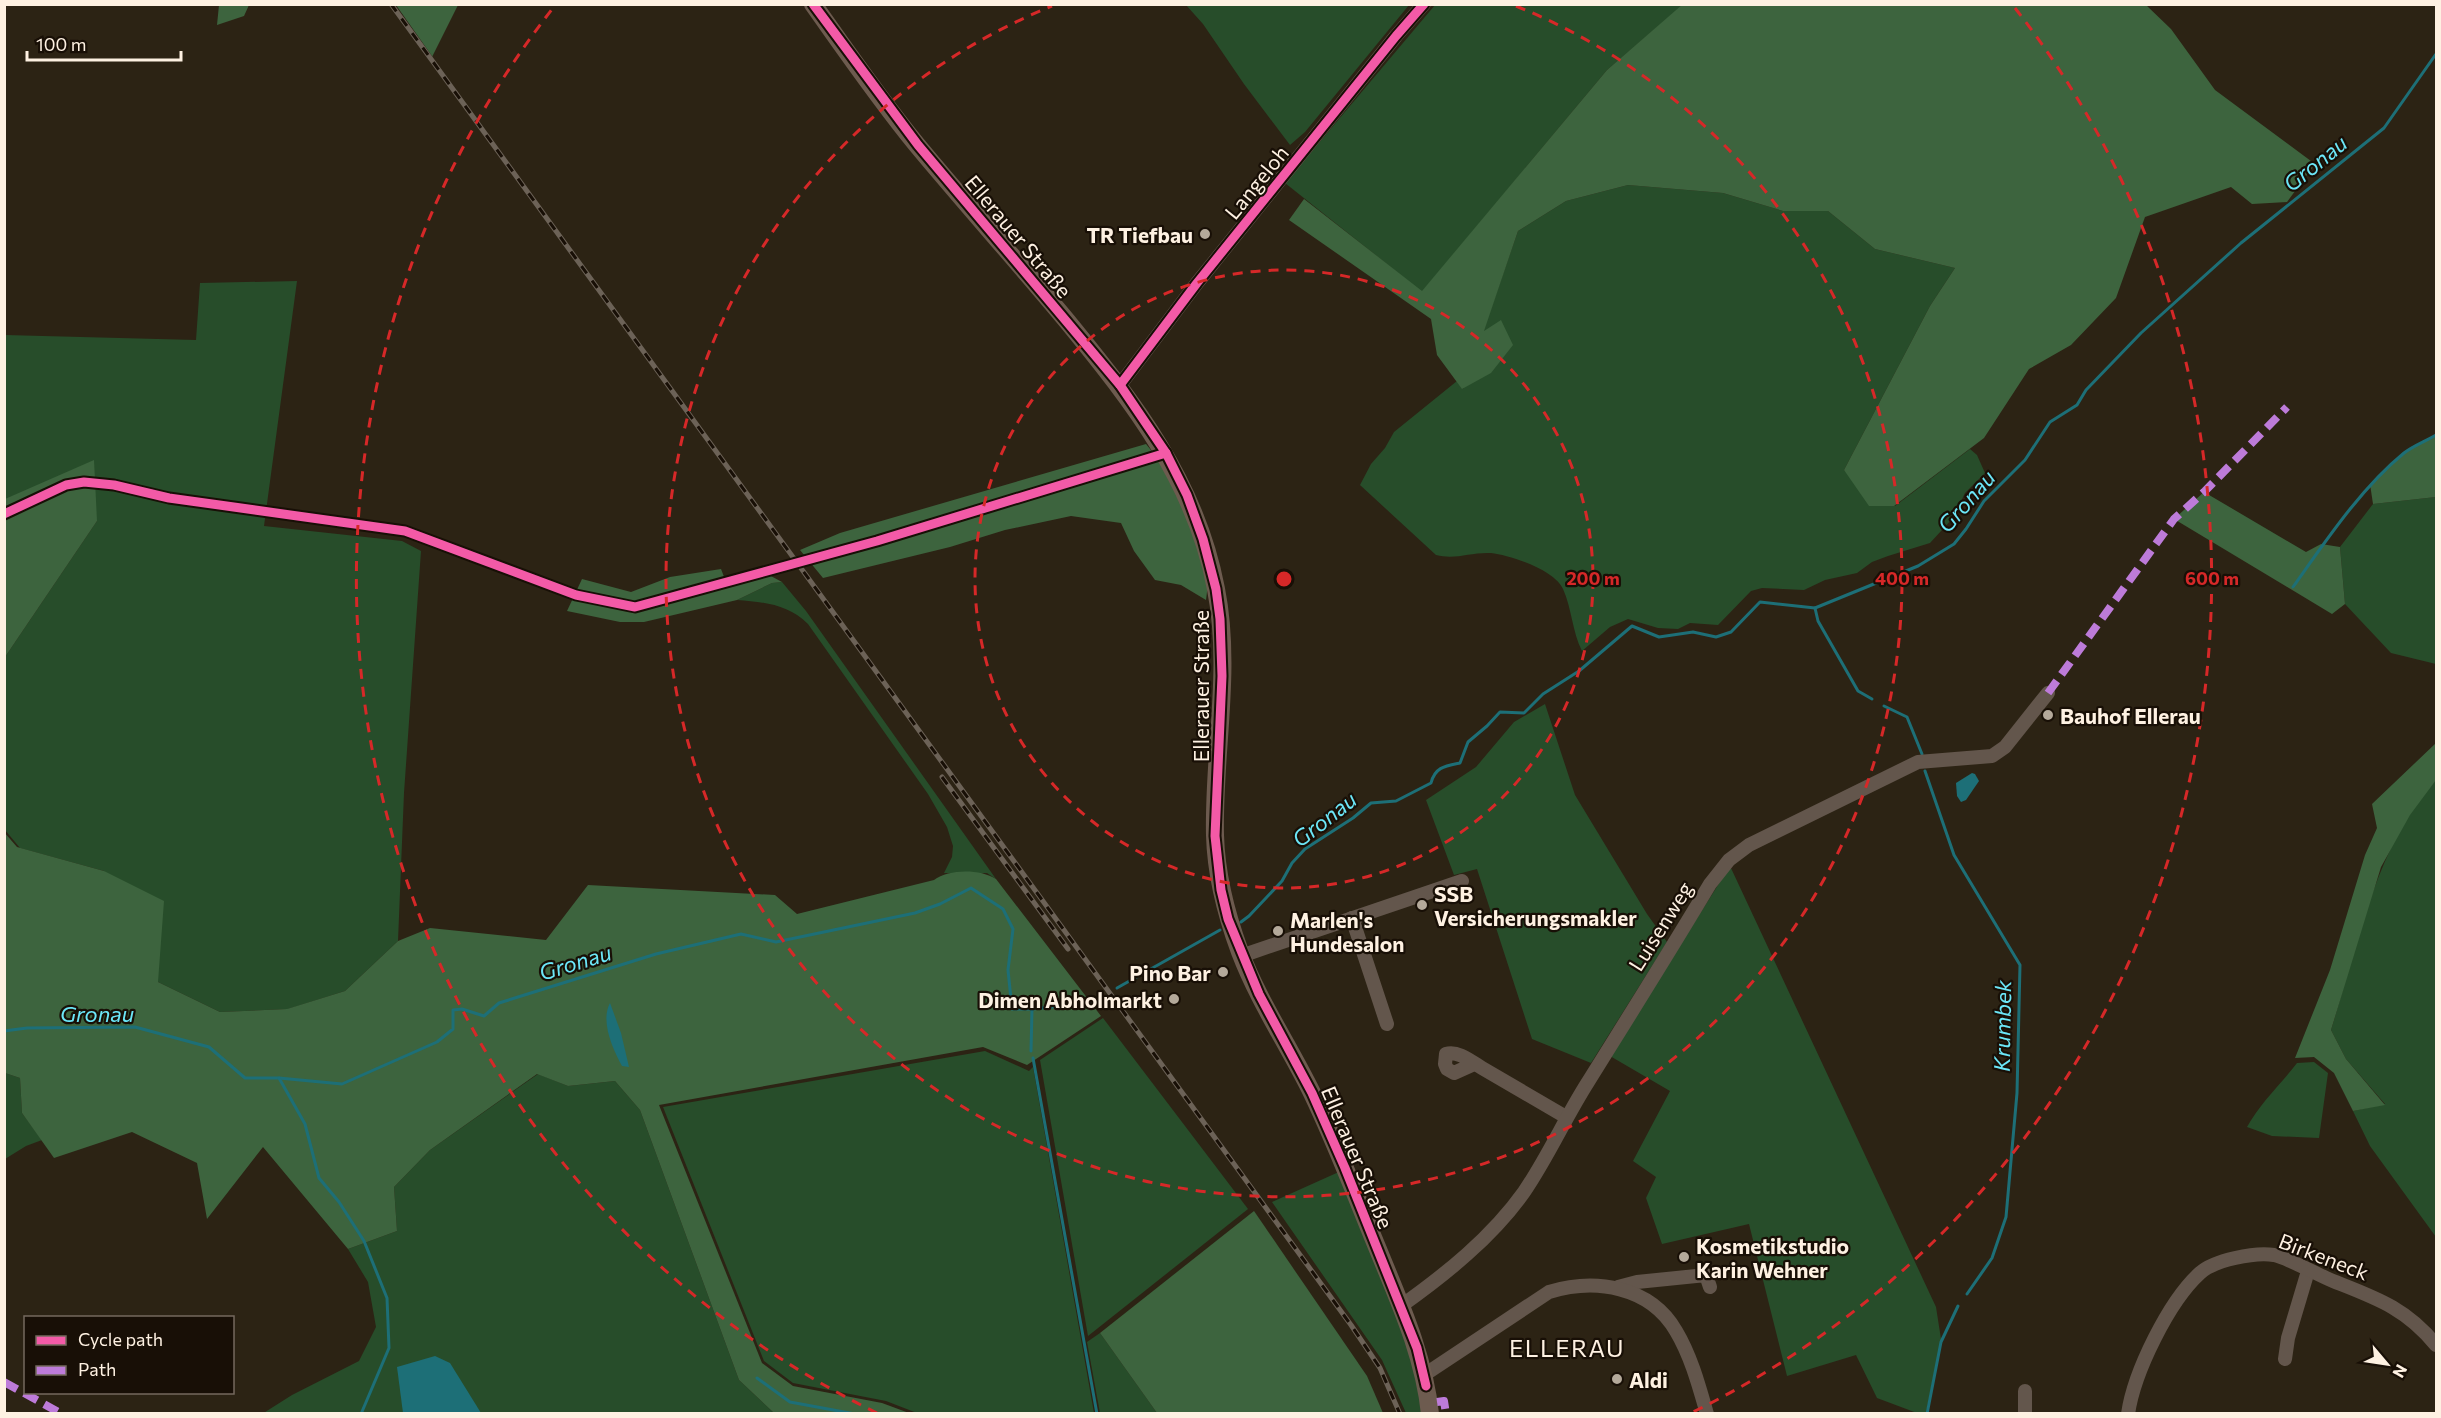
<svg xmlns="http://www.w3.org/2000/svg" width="2441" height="1418" font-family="Commissioner,sans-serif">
  <rect width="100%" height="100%" fill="#2c2314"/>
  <g fill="#274d2a">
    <path d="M1186,5H1409L1305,132L1290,145L1244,84L1203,24Z"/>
    <path d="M1435,5H1683L1607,70L1422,292L1285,183Z"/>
    <path d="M1628,185L1723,193L1783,211H1828L1875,249L1955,268L1930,306L1844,470L1895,506L1970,449L1977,455L1985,473L1965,493L1953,518L1930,543L1888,556L1872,562L1857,573L1825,580L1804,590L1762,588L1751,591L1718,625L1690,623L1678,629L1658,628L1628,619L1610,627L1582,651C1572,631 1572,609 1563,589C1555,570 1510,555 1491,553C1470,552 1456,560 1436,555L1360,485L1371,464L1385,448L1394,432L1457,381L1463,389L1518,231L1566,201Z"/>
    <path d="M297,281L264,526L402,541L421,551L404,793L398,941L345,991L288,1009L220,1012L158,982L104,871L20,848L5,830V657L97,521L5,499V335L196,340L200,283Z"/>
    <path d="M2436,497V664L2391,653L2345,604L2340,547L2373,504Z"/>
    <path d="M782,582L806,611L996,879L987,873H944L952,857L953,846L947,827L928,794L808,624C788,604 763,602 737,600L772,583Z"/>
    <path d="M1545,704L1575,795L1647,914L1667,942L1591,1063L1532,1039L1477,869L1454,875L1426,800L1476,767L1514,722Z"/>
    <path d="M2436,780V1237L2370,1146L2353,1111L2385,1104L2346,1059L2331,1030C2357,948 2376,844 2436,780Z"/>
    <path d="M1730,866L1936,1307L1941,1339L1926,1413H1917L1877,1398L1856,1355L1787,1376L1749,1224L1662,1244L1646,1198L1656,1177L1633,1161L1670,1091L1610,1056Z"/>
    <path d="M1103,1018L1248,1209L1088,1336L1040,1060Z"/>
    <path d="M985,1051L1029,1071L1033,1067L1094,1413H917L886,1401L793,1383L764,1361L663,1107Z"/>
    <path d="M2314,1062L2328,1073L2319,1138L2272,1136L2247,1127C2260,1103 2281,1084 2297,1063Z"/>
    <path d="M5,1073L20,1078L22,1113L42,1140L26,1146L5,1159Z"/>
    <path d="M538,1074L568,1086L615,1081L640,1110L739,1380L774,1413L262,1414L292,1395L359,1361L376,1327L368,1282L348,1249L397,1231L394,1187L430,1150Z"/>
    <path d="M1341,1171C1372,1247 1411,1332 1423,1413H1406L1382,1360L1272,1202Z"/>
    <path d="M1100,1333L1157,1413H1100L1087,1342Z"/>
  </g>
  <g fill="#3d643e">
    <path d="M1683,4L2146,5L2171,29L2215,90L2315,164L2287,202L2252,204L2231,187L2145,217L2116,298L2071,345L2029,369L1984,438L1894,506H1869L1844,470L1930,306L1955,268L1875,249L1828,211H1783L1723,193L1628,185L1566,201L1518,231L1484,331L1501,320L1513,345L1491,373L1462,389L1437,355L1431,319L1289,220L1304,199L1422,291L1607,70Z"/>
    <path d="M219,5V4L249,5L244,16L217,25Z"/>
    <path d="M396,5H458L432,57V56Z"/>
    <path d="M2436,435V497L2373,504L2370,484L2405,452Z"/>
    <path d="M1146,444L1168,471L1193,530L1208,584L1206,600L1181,585L1155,580L1134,551L1121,523L1071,516L1005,530L950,547L823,578L800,550L840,533Z"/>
    <path d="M94,460L97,521L5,657V499Z"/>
    <path d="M2204,492L2306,552L2321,544L2340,547L2345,604L2332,614L2174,519Z"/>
    <path d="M721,569L728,587L769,575L782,582L772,583L737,600L644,622H620L567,611L582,579L631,592L670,577Z"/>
    <path d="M2436,743V780L2410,815L2381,867L2331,1030L2346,1059L2385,1105L2353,1111L2334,1073L2314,1057L2295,1058L2330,970L2365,855L2377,828L2372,804Z"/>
    <path d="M4,832L17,847L104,871L164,901L158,982L220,1012L287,1009L345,991L398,941L430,928L546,940L588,885L775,895L797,914L934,880C949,869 980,869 996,879L1101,1016L1027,1065L983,1047L659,1105L762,1363L793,1386L882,1403L909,1413H774L739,1380L640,1110L615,1081L568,1086L537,1074L430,1150L394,1187L397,1231L348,1249L263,1147L207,1219L197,1163L132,1132L54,1158L22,1113L20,1078L5,1073Z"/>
    <path d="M1254,1211L1367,1376L1383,1413H1157L1100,1333Z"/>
  </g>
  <g fill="#1d6f77">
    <path d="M1972,773L1975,774L1979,781L1966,800L1961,802L1957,796L1956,783Z"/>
    <path d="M610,1003L621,1033L629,1067L622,1066C613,1050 600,1021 610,1003Z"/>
    <path d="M435,1356L450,1363L481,1413H403L397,1367Z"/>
  </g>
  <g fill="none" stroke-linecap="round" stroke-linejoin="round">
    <g stroke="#1d6f77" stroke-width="3">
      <path d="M2293,587C2325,542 2361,488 2404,453C2413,446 2426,441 2436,435"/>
      <path d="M1815,608L1818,621L1858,691L1872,699"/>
      <path d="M1884,706L1907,717L1922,754"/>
      <path d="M1925,771L1954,855L2020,965L2017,1093L2006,1217L1992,1258L1967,1294"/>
      <path d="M1241,922L1249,916L1282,881L1292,863L1305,849L1353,818L1371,803L1396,801L1431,783C1435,767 1445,766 1460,763L1468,742L1487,726L1500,712L1524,713L1543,694L1579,671L1632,626L1659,637L1693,632L1716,637L1731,632L1760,602L1815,608L1918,566L1954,544L1966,529L1984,501L2025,460L2050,422L2077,405L2086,390L2141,333L2241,243L2384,128L2436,54"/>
      <path d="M1117,988L1220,930"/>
      <path d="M4,1031L27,1028L135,1027L209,1047L245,1078H279L342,1084L437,1042L453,1029V1010L462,1009L484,1016L499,1003L656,954L741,934L776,942L915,913L940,904L971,888L1003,909L1013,929L1008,970L1012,1009H1032L1098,1002"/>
      <path d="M1031,1051L1032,1009"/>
      <path d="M1033,1058L1097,1414"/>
      <path d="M279,1078L305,1124L319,1178L339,1202L364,1241L387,1298L389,1348L361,1414"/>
      <path d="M757,1378L790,1402L855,1414"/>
      <path d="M1927,1414L1941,1342L1958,1306"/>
    </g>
    <g stroke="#63564c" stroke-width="14">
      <path d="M1120,385L1197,283L1396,36L1424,4"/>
      <path d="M1352,918L1387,1024"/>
      <path d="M1241,956L1462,881"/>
      <path d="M1474,1064L1454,1073L1447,1069L1445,1064L1446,1054C1458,1050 1472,1062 1482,1068L1566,1117"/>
      <path d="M1618,1287L1637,1282L1706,1275L1710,1287"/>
      <path d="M1401,1306C1446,1274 1492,1237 1524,1192C1548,1157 1565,1118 1588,1082C1629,1016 1670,951 1710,884L1729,860L1749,845L1918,762L1992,756L2005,747L2048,693"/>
      <path d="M2285,1359L2288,1338L2308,1271"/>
      <path d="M1424,1375L1549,1292C1595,1278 1650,1286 1676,1331C1691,1356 1699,1386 1707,1414"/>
      <path d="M2025,1391V1414"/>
      <path d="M2128,1414C2134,1372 2169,1301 2200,1273C2214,1260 2255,1252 2274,1255C2288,1258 2318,1275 2333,1281C2376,1298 2406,1308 2436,1345"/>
    </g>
    <path stroke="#6d5b4f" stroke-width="18" d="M813,4C847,52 880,100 917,145C966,204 1018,262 1067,321C1134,403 1196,482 1216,589C1232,670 1213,754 1215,835C1216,875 1226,914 1240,952C1259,1002 1289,1046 1312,1093C1336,1143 1356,1196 1377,1247C1399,1301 1424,1355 1430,1414"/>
    <defs>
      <g id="rail">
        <path d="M391,4L1351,1325L1380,1368L1400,1414"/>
        <path d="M942,777L1068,949"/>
      </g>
    </defs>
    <use href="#rail" stroke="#6c6257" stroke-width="5"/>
    <use href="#rail" stroke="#180f06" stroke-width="3" stroke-dasharray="9" stroke-linecap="butt"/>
    <g stroke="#bd7bd9" stroke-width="8" stroke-dasharray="15 8" stroke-linecap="butt">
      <path d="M2048,693L2174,519L2204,492L2287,407"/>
      <path d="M4,1382L62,1414"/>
      <path d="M1437,1402L1444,1401L1446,1414"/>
    </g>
    <defs>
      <g id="cycleway">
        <path d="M813,4L918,145L1120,385L1166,453L1187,495L1203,539L1216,589L1220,619L1222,676L1215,836L1221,890L1228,919L1259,994L1312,1093L1345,1168L1417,1348L1426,1386"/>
        <path d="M1120,385L1197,283L1396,36L1424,4"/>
        <path d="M4,514L66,485L84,482L114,485L169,498L405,531L576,595L635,607L877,541L1166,453"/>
      </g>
    </defs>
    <use href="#cycleway" stroke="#180f06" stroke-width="13"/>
    <use href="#cycleway" stroke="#f35aa7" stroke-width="9"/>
  </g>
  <g fill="none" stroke="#d62828" stroke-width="3" stroke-dasharray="10 8">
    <circle cx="1284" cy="579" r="309"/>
    <path d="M1516 6A618 618 0 1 1 1052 6"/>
    <path d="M877 1413A928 928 0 0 1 553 8M2015 8A928 928 0 0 1 1691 1413"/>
  </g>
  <g fill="#b4a99a" stroke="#180f06" stroke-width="2">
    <circle cx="1205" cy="234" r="6"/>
    <circle cx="2048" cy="715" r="6"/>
    <circle cx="1422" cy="905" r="6"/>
    <circle cx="1278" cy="931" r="6"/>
    <circle cx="1223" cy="972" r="6"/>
    <circle cx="1174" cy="999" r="6"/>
    <circle cx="1684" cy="1257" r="6"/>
    <circle cx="1617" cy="1379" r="6"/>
  </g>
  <g text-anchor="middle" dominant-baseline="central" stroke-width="4.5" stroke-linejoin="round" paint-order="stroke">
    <g font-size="21" fill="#fef1e2" stroke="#180f06">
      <text transform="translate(1256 182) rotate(-51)">Langeloh</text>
      <text transform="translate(1019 236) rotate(50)">Ellerauer Straße</text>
      <text transform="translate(1200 686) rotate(-90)">Ellerauer Straße</text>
      <text transform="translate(1660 926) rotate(-58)">Luisenweg</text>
      <text transform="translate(1358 1157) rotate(67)">Ellerauer Straße</text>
      <text transform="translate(2324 1256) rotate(21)">Birkeneck</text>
    </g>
    <g font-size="21" font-weight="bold" fill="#fef1e2" stroke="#180f06" text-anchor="start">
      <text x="1193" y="234" text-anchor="end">TR Tiefbau</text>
      <text x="2060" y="715">Bauhof Ellerau</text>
      <text x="1434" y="893">SSB<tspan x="1434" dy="24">Versicherungsmakler</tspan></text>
      <text x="1290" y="919">Marlen's<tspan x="1290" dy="24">Hundesalon</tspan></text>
      <text x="1211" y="972" text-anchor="end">Pino Bar</text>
      <text x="1162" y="999" text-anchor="end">Dimen Abholmarkt</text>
      <text x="1696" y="1245">Kosmetikstudio<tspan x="1696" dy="24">Karin Wehner</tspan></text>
      <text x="1629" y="1379">Aldi</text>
    </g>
    <g font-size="22" font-style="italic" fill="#6ce7f8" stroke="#180f06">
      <text transform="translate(2315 163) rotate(-39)">Gronau</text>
      <text transform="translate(1966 501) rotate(-49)">Gronau</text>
      <text transform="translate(1324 819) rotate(-38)">Gronau</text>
      <text transform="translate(575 962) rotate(-17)">Gronau</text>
      <text x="97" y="1013">Gronau</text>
      <text transform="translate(2002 1026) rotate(-89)">Krumbek</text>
    </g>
    <g font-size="24" letter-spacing="1.5" fill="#fef1e2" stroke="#180f06">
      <text x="1567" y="1347">ELLERAU</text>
    </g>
  </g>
  <circle cx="1284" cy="579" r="9" fill="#d62828" stroke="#180f06" stroke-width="3"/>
  <g font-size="18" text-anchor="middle" font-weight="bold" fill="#d62828" stroke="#180f06" stroke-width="4.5" stroke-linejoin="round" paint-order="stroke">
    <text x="1593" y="585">200 m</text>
    <text x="1902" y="585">400 m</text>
    <text x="2212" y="585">600 m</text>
  </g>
  <rect width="2441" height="1418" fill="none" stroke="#fef1e2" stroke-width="12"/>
  <rect x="24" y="1316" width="210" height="78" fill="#180f06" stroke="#74695e" stroke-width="1.5"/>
  <rect x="36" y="1336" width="30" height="9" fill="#f35aa7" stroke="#74695e" stroke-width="1.5"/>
  <text x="78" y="1346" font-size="18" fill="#fef1e2">Cycle path</text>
  <rect x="36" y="1366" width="30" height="9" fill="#bd7bd9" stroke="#74695e" stroke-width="1.5"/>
  <text x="78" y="1376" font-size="18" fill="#fef1e2">Path</text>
  <g transform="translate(2387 1364) rotate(119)" stroke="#180f06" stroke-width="4.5" paint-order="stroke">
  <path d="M0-4.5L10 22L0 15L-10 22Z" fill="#fef1e2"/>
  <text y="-9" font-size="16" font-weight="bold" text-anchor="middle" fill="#fef1e2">N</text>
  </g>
  <path d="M27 51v9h154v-9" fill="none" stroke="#fef1e2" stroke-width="3"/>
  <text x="36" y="51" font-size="18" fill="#fef1e2" stroke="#180f06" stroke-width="4.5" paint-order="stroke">100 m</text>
</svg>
